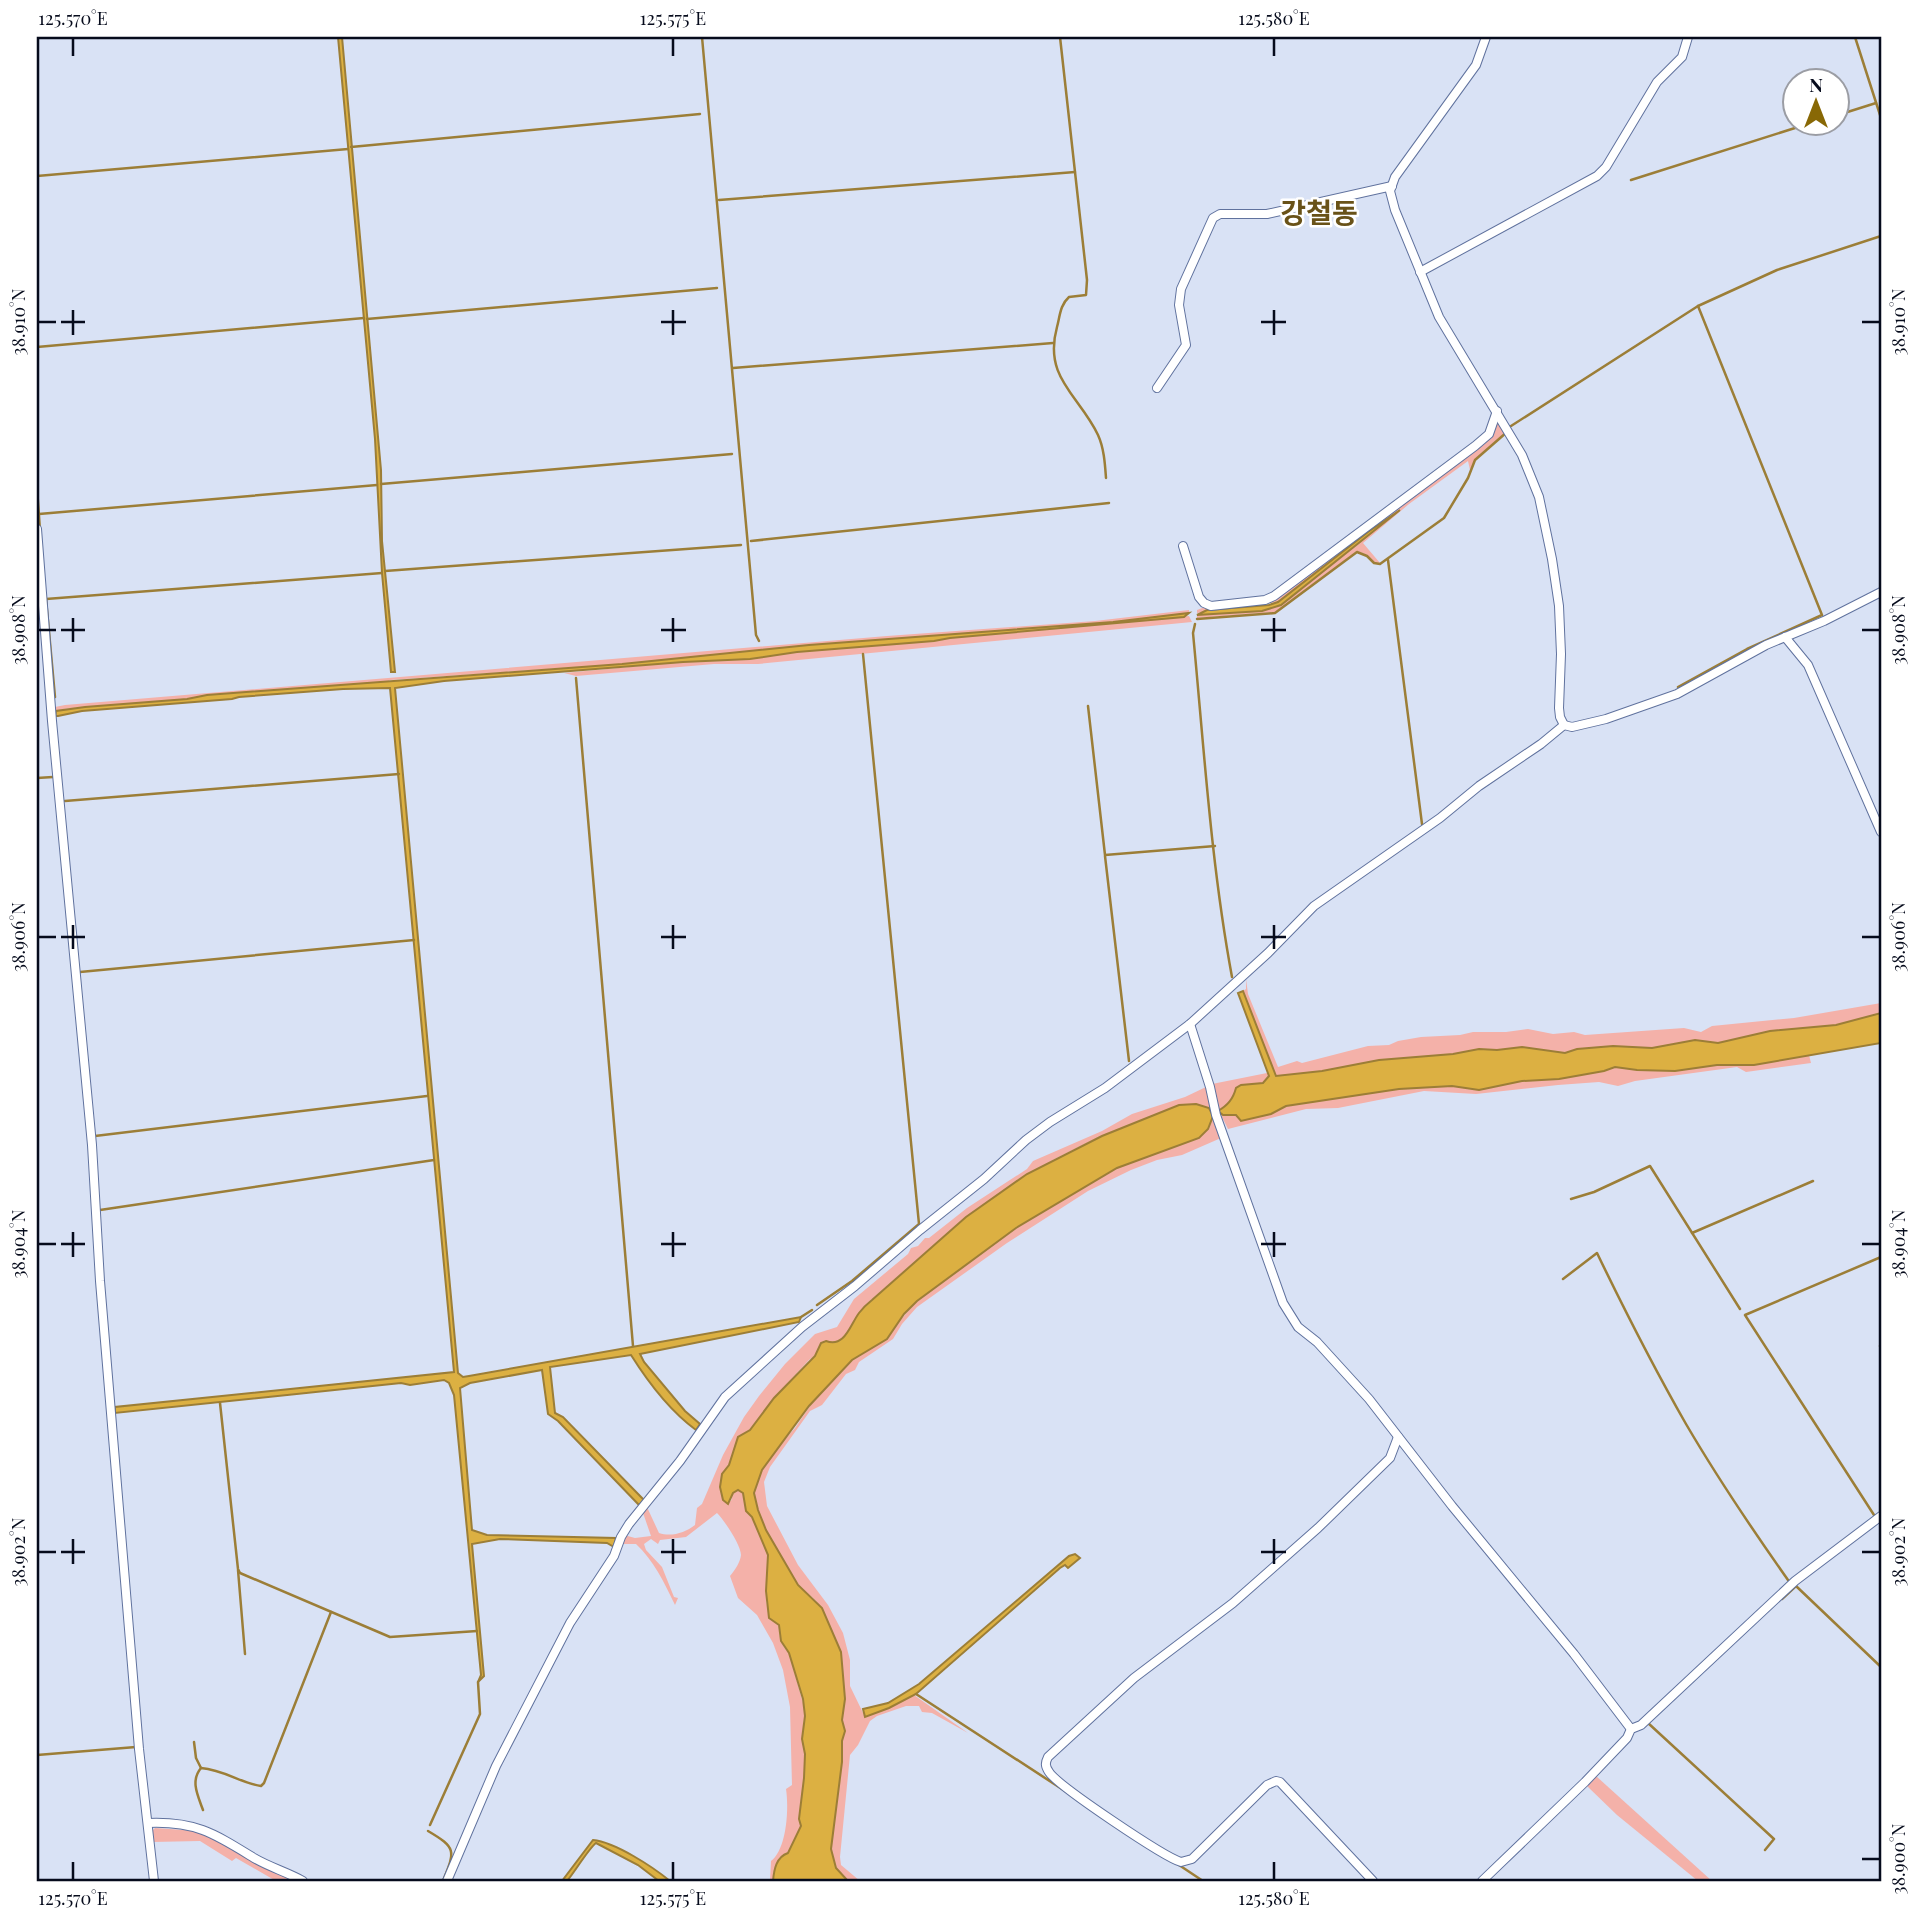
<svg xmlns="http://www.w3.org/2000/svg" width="1918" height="1918" font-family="'Playfair Display','Noto Sans KR',serif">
  <rect width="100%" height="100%" fill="#d9e2f5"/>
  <g fill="#f4b1a9">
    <path d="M1498,421L1506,432L1475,459L1470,470L1468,461L1409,504L1363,543L1380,563H1375L1367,555L1357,551L1275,612L1197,618V615L1262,611L1281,605L1394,515L1368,532L1278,602L1197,613V610L1205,607L1268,601L1488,439L1496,428Z"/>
    <path d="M1189,610V613L1180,615L1113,622L809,645L622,664L390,680L386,683L85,707L64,709L55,713V707L65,705L887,636L1095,621Z"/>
    <path d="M1189,616L1192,622L758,664H714L576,676L564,673L683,662L750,659L797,652L934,641L950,638Z"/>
    <path d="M1246,979L1248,994L1278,1067L1297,1061L1302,1063L1368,1046L1389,1045L1398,1041L1421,1037L1460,1035L1473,1032H1506L1528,1029L1553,1034L1574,1032L1585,1035L1684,1028L1701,1032L1712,1026L1794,1018L1881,1003V1013L1836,1025L1770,1031L1718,1043L1695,1040L1652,1048L1613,1046L1577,1049L1565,1053L1522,1047L1497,1050L1479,1049L1453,1054L1379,1060L1322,1071L1276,1076L1243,991L1246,989Z"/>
    <path d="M1809,1055L1811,1063L1746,1072L1737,1067L1635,1081L1618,1086L1599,1082L1558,1085L1476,1094L1424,1091L1338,1108L1306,1109L1228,1129L1220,1113L1236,1115L1242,1121L1271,1114L1286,1106L1399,1089L1452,1086L1479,1090L1522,1081L1559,1079L1604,1071L1615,1067L1637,1070L1675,1071L1717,1065L1766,1062Z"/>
    <path d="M1267,1073L1269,1076L1263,1083L1241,1085L1235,1091C1235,1099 1225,1106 1218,1111L1212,1084Z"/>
    <path d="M1206,1087L1212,1111L1201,1105H1179L1101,1136L1053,1160L966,1217L871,1300L859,1313L847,1334L839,1341L831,1343L809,1360L774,1398L750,1430L738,1437L729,1465L722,1474L720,1487L723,1500L731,1501L733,1493L738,1490L743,1493L746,1511C755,1520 767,1543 769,1556C771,1574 762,1595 769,1612C771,1616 776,1622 779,1625C778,1635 782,1647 789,1653L805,1710L802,1738L805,1754L804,1778L800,1808L801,1826L788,1853L773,1873V1881H770L771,1861C787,1849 789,1808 786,1789L792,1785L790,1707L783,1670L773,1643L757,1615L738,1598L730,1576C735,1570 740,1563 741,1555C741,1545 724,1520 717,1513L686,1537L660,1540L658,1544L651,1539L644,1544L646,1550L662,1567L674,1597L678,1598L675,1605C664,1582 654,1561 636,1544H621L624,1535L635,1538L651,1536L642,1510L646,1505L659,1533C671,1537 685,1533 695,1525L697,1508L702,1504L723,1455L744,1417L759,1396L785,1364L815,1334L837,1327L854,1299L908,1254L911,1248L918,1246L925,1238H929L967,1208L1027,1169L1033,1161L1102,1131L1132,1114L1185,1097Z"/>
    <path d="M1213,1116L1221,1138L1182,1155L1157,1160L1131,1170L1088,1191L1007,1243L917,1307L902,1324L893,1339L859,1362L855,1370L846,1374L822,1405L810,1411L770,1467L764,1482L767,1506L798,1565L828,1605L843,1633L850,1660V1686L865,1717L889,1708L914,1695L968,1733L932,1713L922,1712L919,1706H906L877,1716L870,1721L858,1745L850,1755L840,1857L841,1865L860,1881H848L836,1868L831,1849L842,1762V1741L845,1731L842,1720L845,1699L841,1652L816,1601L798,1585L766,1530L758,1510L754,1493L756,1483L762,1470L775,1450L795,1428L814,1400L852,1360L896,1325L917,1301L1016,1228L1117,1168L1199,1138Z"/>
    <path d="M1596,1776L1712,1881H1698L1617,1815L1587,1786Z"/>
    <path d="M155,1828L198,1831L231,1847L261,1866L295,1881H276L236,1858L232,1861L200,1841L152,1842L151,1832Z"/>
  </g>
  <g fill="#dcb042" stroke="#9c7e37" stroke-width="2">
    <path d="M338,37H342L381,470L382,541L395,672H391L382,573L375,439Z"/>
    <path d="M1400,510L1281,605L1262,611L1197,615L1207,610L1269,605L1278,602L1368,532Z"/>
    <path d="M1189,613L1184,617L950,638L934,641L797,652L750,659L683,662L444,681L395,688L458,1373L463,1377L469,1376L801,1317L799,1322L640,1354L644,1362L685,1411L700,1424L696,1430C670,1411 648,1382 631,1355L550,1367L555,1413L563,1417L644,1500L639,1505L558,1421L548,1414L542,1370L470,1383L460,1388L472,1530L487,1535L616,1538L614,1547L607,1543L500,1539L472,1544L484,1676L478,1682L481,1675L454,1395L449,1383L444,1380L410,1385L401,1383L115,1413V1407L454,1372L390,688L343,689L239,697L232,699L82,711L58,716H55L56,711L85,707L187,699L207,695L622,664L809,645L1113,622Z"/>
    <path d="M1243,991L1276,1076L1322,1071L1379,1060L1453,1054L1479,1049L1497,1050L1522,1047L1565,1053L1577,1049L1613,1046L1652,1048L1695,1040L1718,1043L1770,1031L1836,1025L1881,1013V1043L1754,1065H1717L1675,1071L1637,1070L1615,1067L1604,1071L1559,1079L1522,1081L1479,1090L1452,1086L1399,1089L1286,1106L1271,1114L1241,1121L1236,1115H1223L1218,1111C1228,1105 1233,1099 1236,1088L1241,1085L1263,1083L1269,1076L1238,993Z"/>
    <path d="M1196,1104L1209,1108L1213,1116L1208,1129L1199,1138L1117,1168L1016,1228L917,1301L904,1314L887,1339L852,1360L809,1406L762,1470L754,1493L758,1510L766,1530L798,1585L822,1608L841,1652L845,1699L842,1720L845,1731L842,1741V1762L831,1849L836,1868L848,1881H773C774,1870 776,1857 788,1853L801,1826L799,1819L804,1778L805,1754L802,1739L805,1716L803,1699L789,1653L781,1641L779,1625L769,1618L766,1591L768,1555L752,1517L746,1511L743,1493L738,1490L733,1493L728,1504L723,1500L720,1487L722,1474L729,1465L738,1437L750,1430L774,1398L815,1356L821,1343L826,1341C845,1348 850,1325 859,1313C862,1309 867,1304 872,1300L966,1217L1027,1174L1102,1136L1179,1105Z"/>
    <path d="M1075,1554L1080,1558L1068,1568L1065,1565L1060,1568L916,1694L889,1708L865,1717L863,1709L888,1703L919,1684L1069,1556Z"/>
    <path d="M593,1840C615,1842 653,1867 670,1881H659L638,1865L596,1843C589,1848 574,1873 567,1881H562Z"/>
  </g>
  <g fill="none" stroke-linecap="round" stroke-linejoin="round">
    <g stroke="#9c7e37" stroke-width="2.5">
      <path d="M702,37L756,635L759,641"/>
      <path d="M1060,37L1087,280L1086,295L1069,297C1060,305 1060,316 1057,327C1043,378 1079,395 1098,435C1104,448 1105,464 1106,478"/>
      <path d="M1855,37L1881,118"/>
      <path d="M1838,115L1876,103"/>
      <path d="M351,147L700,114"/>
      <path d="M37,176L348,149"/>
      <path d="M1631,180L1814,122"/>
      <path d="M719,200L1075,172"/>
      <path d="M367,319L717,288"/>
      <path d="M37,347L364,318"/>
      <path d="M733,368L1053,343"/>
      <path d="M1511,426L1698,306L1777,270L1881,236"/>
      <path d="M381,484L732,454"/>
      <path d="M37,488L40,530"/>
      <path d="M39,514L377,485"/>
      <path d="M751,541L1109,503"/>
      <path d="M1388,560L1422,824"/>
      <path d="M385,571L741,545"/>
      <path d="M46,599L382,573"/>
      <path d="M46,599L55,697"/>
      <path d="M1197,619L1275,613L1357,552L1367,556L1374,563L1380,564L1444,518L1468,478L1475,460L1507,432"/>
      <path d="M1195,624L1193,633C1204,748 1211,864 1232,977"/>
      <path d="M576,678L633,1346"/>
      <path d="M1678,687L1747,649L1822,615L1698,306"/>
      <path d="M1088,706L1105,855L1215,846"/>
      <path d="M37,778L53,777"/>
      <path d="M65,801L399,774"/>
      <path d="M1105,856L1129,1061"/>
      <path d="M80,972L414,940"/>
      <path d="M95,1136L427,1096"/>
      <path d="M1571,1199L1594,1192L1650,1166L1740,1309"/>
      <path d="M100,1210L434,1160"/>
      <path d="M1692,1233L1813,1181"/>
      <path d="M1563,1279L1597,1253C1625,1311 1654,1368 1686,1424C1717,1477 1752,1529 1788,1580"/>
      <path d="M817,1305L852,1281L919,1224L863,654"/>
      <path d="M801,1317L812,1310"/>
      <path d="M1880,1346L1881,1349"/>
      <path d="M220,1403L238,1569L240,1573L390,1637L477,1631"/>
      <path d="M1874,1515L1745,1315L1881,1257"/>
      <path d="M238,1570L245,1654"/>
      <path d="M1782,1599L1796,1586L1881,1667"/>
      <path d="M916,1694L1065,1791"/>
      <path d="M1648,1723L1774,1839L1765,1850"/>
      <path d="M194,1742L196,1758L201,1768"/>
      <path d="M37,1755L136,1747"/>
      <path d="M203,1810C198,1796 190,1781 201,1768C225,1770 240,1783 261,1786L264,1783L331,1612"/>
      <path d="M430,1825L480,1714L478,1682"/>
      <path d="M428,1831C457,1848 455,1851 443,1881"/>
      <path d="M1179,1865L1203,1881"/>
    </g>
    <defs>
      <g id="minor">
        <path d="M1486,37L1476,65L1395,177L1390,191L1395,210L1439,317L1522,455L1539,497L1552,559L1559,606L1561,654L1559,708L1560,717L1564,725"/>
        <path d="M1420,272L1597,176L1606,167L1657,82L1682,57L1688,37"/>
        <path d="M1157,388L1186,345L1179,305L1181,289L1213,218L1220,214H1267L1392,186"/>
        <path d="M37,529L52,721L92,1145L100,1281L139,1749L154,1881"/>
        <path d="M1183,546L1199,597L1204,603L1211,606L1265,600L1274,596L1475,446L1489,434L1497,411"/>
        <path d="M1785,637L1808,665L1881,832"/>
        <path d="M1564,725L1572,727L1606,719L1677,694L1766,645L1824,621L1881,592"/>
        <path d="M1190,1024L1210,1087L1216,1115L1283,1303L1298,1327L1317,1342L1369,1399L1452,1506L1574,1654L1631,1729"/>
        <path d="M148,1823C196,1821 215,1834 254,1858C269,1867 287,1872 303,1881"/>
        <path d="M447,1881L496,1766L570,1623L614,1556L621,1537L629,1524L680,1461L725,1397L802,1327L855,1286L920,1230L984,1179L1026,1140L1050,1122L1105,1088L1190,1024L1268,953L1314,906L1440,818L1479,786L1541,744L1564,725"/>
        <path d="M1373,1881L1280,1782L1276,1781L1267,1785L1192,1859L1181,1862C1164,1857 1058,1786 1049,1772C1045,1766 1045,1763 1048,1757L1134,1678L1233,1603L1318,1528L1390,1458L1398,1437"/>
        <path d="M1482,1881L1585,1782L1627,1738L1631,1729L1641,1725L1795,1581L1881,1516"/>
      </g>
    </defs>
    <use href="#minor" stroke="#60729e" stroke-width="10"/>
    <use href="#minor" stroke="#fff" stroke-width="8"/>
  </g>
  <path fill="none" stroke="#060b1c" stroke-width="2.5" d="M73,38V56M673,38V56M1274,38V56M73,310V335M673,310V335M1274,310V335M38,322H56M61,322H85M661,322H686M1261,322H1286M1862,322H1880M73,618V642M673,618V642M1274,618V642M38,630H56M61,630H85M661,630H686M1261,630H1286M1862,630H1880M73,925V949M673,925V949M1274,925V949M38,937H56M61,937H85M661,937H686M1261,937H1286M1862,937H1880M73,1232V1257M673,1232V1257M1274,1232V1257M38,1244H56M61,1244H85M661,1244H686M1261,1244H1286M1862,1244H1880M73,1539V1564M673,1539V1564M1274,1539V1564M38,1552H56M61,1552H85M661,1552H686M1261,1552H1286M1862,1552H1880M1862,1859H1880M73,1862V1880M673,1862V1880M1274,1862V1880"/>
  <g text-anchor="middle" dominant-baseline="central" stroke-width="5" stroke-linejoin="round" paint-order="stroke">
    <g font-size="28" font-weight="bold" fill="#695218" stroke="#fff">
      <text x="1319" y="211">강철동</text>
    </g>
  </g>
  <rect width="1918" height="1918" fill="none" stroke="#ffffff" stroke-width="77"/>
  <g transform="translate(1816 102)"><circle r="33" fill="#ffffff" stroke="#9b9da4" stroke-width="2"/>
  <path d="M0-5L12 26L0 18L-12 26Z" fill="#886805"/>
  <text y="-10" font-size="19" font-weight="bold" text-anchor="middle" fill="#060b1c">N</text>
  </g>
  <rect x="38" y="38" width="1842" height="1842" fill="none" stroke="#060b1c" stroke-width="2.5"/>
  <g font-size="18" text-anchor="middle" fill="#060b1c">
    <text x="73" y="25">125.570°E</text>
    <text x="673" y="25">125.575°E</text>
    <text x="1274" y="25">125.580°E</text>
    <text transform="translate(19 322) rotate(-90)" y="6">38.910°N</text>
    <text transform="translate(1899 322) rotate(-90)" y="6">38.910°N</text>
    <text transform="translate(19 630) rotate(-90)" y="6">38.908°N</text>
    <text transform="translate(1899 630) rotate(-90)" y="6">38.908°N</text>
    <text transform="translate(19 937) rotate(-90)" y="6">38.906°N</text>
    <text transform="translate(1899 937) rotate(-90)" y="6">38.906°N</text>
    <text transform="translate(19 1244) rotate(-90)" y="6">38.904°N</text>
    <text transform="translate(1899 1244) rotate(-90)" y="6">38.904°N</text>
    <text transform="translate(19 1552) rotate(-90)" y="6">38.902°N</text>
    <text transform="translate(1899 1552) rotate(-90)" y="6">38.902°N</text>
    <text transform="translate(1899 1859) rotate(-90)" y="6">38.900°N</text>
    <text x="73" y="1905">125.570°E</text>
    <text x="673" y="1905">125.575°E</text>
    <text x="1274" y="1905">125.580°E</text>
  </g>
</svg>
